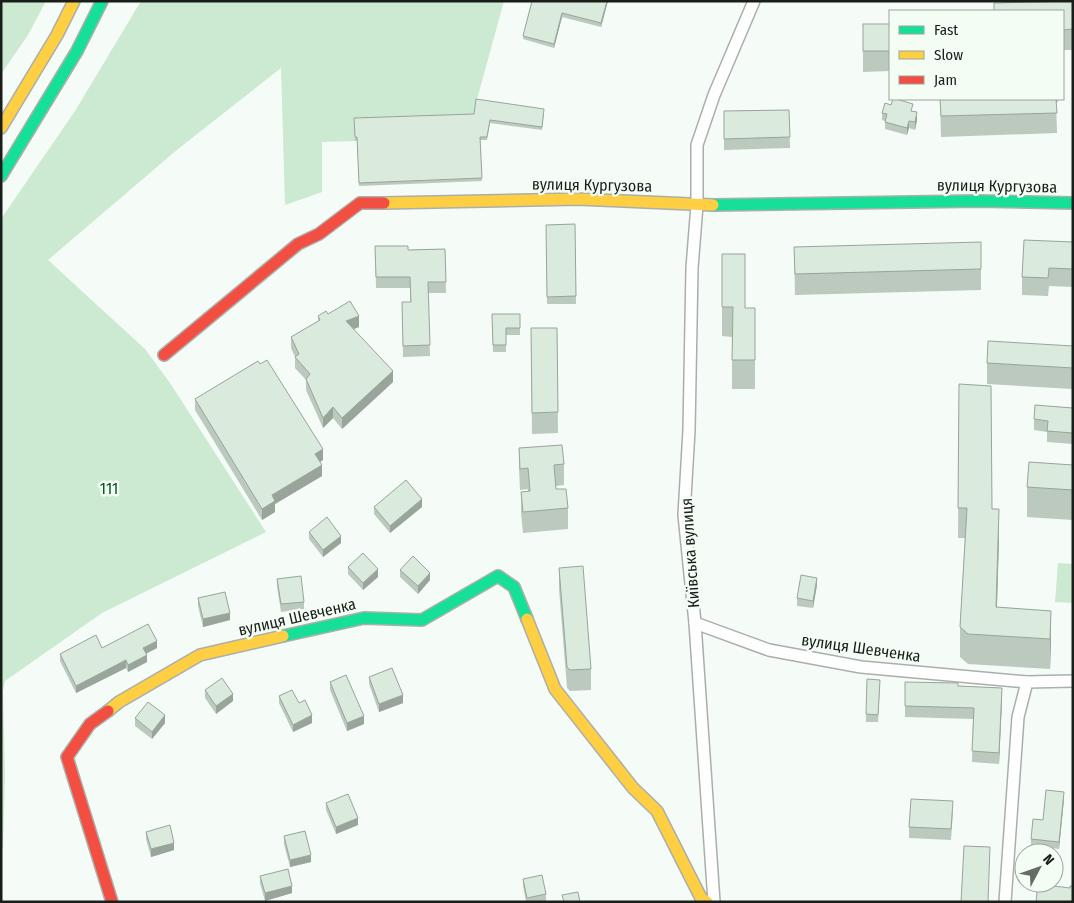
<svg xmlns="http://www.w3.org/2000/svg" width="1074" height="903" font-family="'Fira Sans Condensed',sans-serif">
  <rect width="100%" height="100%" fill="#f5fbf6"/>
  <g fill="#ccead1">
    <path d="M1,1H46L28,35L1,74Z"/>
    <path d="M141,1H504L476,103L474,118L355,141L322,142V192L285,205L281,68L178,149L48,260L145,349L170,383L266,532L102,613L5,681L3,691L5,775L3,848H1V219L75,111Z"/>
    <path d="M1058,563L1073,564V603L1055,602Z"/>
  </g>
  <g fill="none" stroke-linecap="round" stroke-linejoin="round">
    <defs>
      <g id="street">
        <path d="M695,623L769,650L861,667L1027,682"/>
        <path d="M714,902L695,623L684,515L689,430L692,268L697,205V145L714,95L754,1"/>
        <path d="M1005,902L1018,717L1027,682L1073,681"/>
      </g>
      <g id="fast">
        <path d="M1,176L77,51L102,1"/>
        <path d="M713,205L978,201L1073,203"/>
        <path d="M283,636L364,618L422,620L498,576L514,587L527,619"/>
      </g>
      <g id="slow">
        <path d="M1,128L57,35L74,1"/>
        <path d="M384,203L578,199L713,205"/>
        <path d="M527,619L555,689L633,788L657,811L701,898L707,902"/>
        <path d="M108,711L119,702L200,655L283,636"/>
      </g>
      <g id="jam">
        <path d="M164,355L298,244L319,234L360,203H384"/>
        <path d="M108,711L90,724L67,757L112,902"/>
      </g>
    </defs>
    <use href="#street" stroke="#abafab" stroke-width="14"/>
    <use href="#fast" stroke="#abafab" stroke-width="14"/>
    <use href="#slow" stroke="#abafab" stroke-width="14"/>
    <use href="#jam" stroke="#abafab" stroke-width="14"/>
    <use href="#street" stroke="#fefefe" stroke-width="11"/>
    <use href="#fast" stroke="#16e098" stroke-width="11"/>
    <use href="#slow" stroke="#ffcf43" stroke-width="11"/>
    <use href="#jam" stroke="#f24e42" stroke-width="11"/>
  </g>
  <g fill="#bbc9be">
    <path d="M532,1H608L601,27L562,17L554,48L523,39V36Z"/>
    <path d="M1073,1V50H1063V11Z"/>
    <path d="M863,24H890V71L863,72Z"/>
    <path d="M940,99H1058V102H1056L1057,133L941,137Z"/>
    <path d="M789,110L790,148L724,150V111Z"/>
    <path d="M913,111L917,120L915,130L909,128L907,135L885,129V121L882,120V113Z"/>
    <path d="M544,113L542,130L490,123L487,140H480L482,181L359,186L357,141H355L354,118Z"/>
    <path d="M575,224L576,304H547L546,225Z"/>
    <path d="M1073,242V287L1049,286L1048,296L1022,295V277Z"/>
    <path d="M375,246L408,250L445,249L446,293H428L430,356L403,357L402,302H410V288H376Z"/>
    <path d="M794,247L981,269V290L795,295Z"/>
    <path d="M722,254L745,308H755V389H732V337L722,336Z"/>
    <path d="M328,314L359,327L354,329L393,382L342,429L333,418L323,428L306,390V380L295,368V357L291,348V337L318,321V316Z"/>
    <path d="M492,314H520V335H506V352H493Z"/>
    <path d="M531,328H557L558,433L532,434Z"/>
    <path d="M1073,346V389L987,384V363Z"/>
    <path d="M959,384L992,509L999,539L997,607L1051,611V641L1050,669L968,664L960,657V627L965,538H958Z"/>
    <path d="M195,399L323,460L320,462L322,476L275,504V512L262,520L195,410Z"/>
    <path d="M1073,408V444L1047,442V432L1034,430V419Z"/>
    <path d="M519,448L564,464V485L556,486V489L568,508V529L523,533L521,513V492L528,491V489L520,490L519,469Z"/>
    <path d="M1073,465V520L1027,517V487Z"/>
    <path d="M374,507H422L390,533L374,514Z"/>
    <path d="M309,532L341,543L323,557L309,539Z"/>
    <path d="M348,567L378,577L363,590L348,574Z"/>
    <path d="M559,568L591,669V690L570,691L567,688L559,589Z"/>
    <path d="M400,570L430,580L418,594L400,577Z"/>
    <path d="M277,579L304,602V609L281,612L277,586Z"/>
    <path d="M817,585L813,608L797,606V598Z"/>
    <path d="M198,598L230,620L203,627L198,606Z"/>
    <path d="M102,648H157L146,654L147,662L128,672L126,668L76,693L60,661V654Z"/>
    <path d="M369,677L403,703L379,712L369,684Z"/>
    <path d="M330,682L364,724L347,731L330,690Z"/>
    <path d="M905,682L1002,699L999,764L972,762L973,719L905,717Z"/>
    <path d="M880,687L878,722H866V714Z"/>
    <path d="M205,690L233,701L216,714L205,698Z"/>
    <path d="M279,696L299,703L312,723L293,732L279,703Z"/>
    <path d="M135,718L165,723L152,739L135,726Z"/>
    <path d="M1064,799L1059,849L1031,846V839L1043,820Z"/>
    <path d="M326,803L358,825L336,834L326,810Z"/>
    <path d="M953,812L951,840L909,838V827Z"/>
    <path d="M146,832L174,850L151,857L146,839Z"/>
    <path d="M284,836L311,862L290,867L284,844Z"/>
    <path d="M260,876L292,893L265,901L260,883Z"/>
    <path d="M523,879L546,894V901L526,902L523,886Z"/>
  </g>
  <g fill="#99a49b">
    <path d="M607,1H608L601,27V23Z"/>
    <path d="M562,13V17L554,48V44Z"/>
    <path d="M917,112V120L915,130V122Z"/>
    <path d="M909,121V128L907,135V128Z"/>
    <path d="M359,316V327L346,332V321Z"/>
    <path d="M393,371V382L342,429V418Z"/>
    <path d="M333,407V418L323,428V418Z"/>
    <path d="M323,449V460L315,465V454Z"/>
    <path d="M322,465V476L275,504V512L262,520V509L272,495Z"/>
    <path d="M422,499V507L390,533V526Z"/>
    <path d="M999,509V539L996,636V607Z"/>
    <path d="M341,536V543L323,557V550Z"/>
    <path d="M378,569V577L363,590V583Z"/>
    <path d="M430,573V580L418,594V586Z"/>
    <path d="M817,578V585L813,608V601Z"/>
    <path d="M1051,611V641L1050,669V639Z"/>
    <path d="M230,613V620L203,627V619Z"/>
    <path d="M157,641V648L143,655V648Z"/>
    <path d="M147,655V662L128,672V665Z"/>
    <path d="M126,660V668L76,693V686Z"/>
    <path d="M1002,688V699L999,764V753Z"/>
    <path d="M233,694V701L216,714V706Z"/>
    <path d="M403,695V703L379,712V704Z"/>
    <path d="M165,715V723L152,739V732Z"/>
    <path d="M312,715V723L293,732V725Z"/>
    <path d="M364,716V724L347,731V723Z"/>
    <path d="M1064,792V799L1059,849V842Z"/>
    <path d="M358,818V825L336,834V827Z"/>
    <path d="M174,843V850L151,857V849Z"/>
    <path d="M311,855V862L290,867V860Z"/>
    <path d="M292,886V893L265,901V893Z"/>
  </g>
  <g fill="#daeadd" stroke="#99a49b">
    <path d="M532,1H607L601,23L562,13L554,44L523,36Z"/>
    <path d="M1073,1V29L1063,30V11H994V3Z"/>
    <rect x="863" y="24" width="27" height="27"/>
    <path d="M476,99L544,109L542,127L490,120L487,137H480L482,178L359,183L357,137H355L354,118L474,114Z"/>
    <path d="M893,99H896L913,104L911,111L917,112L915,122L909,121L907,128L885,122L887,114L882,113L885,103L891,105Z"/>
    <path d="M940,99H1056L1057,113L941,116Z"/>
    <path d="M789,110L790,137L724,139V111Z"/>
    <path d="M575,224L576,296L547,297L546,225Z"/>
    <path d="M1024,240L1073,242V269L1049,268L1048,278L1022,277Z"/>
    <path d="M981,242V269L795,274L794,247Z"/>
    <path d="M375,246H408V250L445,249L446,282H428L430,345L403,346L402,302H411L410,277H376Z"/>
    <path d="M722,254H745V308H755V360H732L733,307H722Z"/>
    <path d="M350,301L359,316L346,321L393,371L342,418L333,407L323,418L306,379L310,374L295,357L299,354L291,337L320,320L318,316L326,311L328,314Z"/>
    <path d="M492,314H520V328H506V345H493Z"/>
    <path d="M531,328H557L558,412L532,413Z"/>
    <path d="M988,341L1073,346V368L987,363Z"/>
    <path d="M267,360L323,449L315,454L322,465L272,495L275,501L262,509L195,399L258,361L260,364Z"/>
    <path d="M959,384L991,386L992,509H999L996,607L1051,611L1050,639L968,634L960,627L967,508H958Z"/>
    <path d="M1035,405L1073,408V433L1047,431L1048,421L1034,419Z"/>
    <path d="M562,445L564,464L554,465L556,489H566L568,508L523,512L521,492L530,491L528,468L520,469L519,448Z"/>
    <path d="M1029,462L1073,465V490L1027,487Z"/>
    <path d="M406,480L422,499L390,526L374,507Z"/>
    <path d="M327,517L341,536L323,550L309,532Z"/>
    <path d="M363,553L378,569L363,583L348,567Z"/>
    <path d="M413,556L430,573L418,586L400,570Z"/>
    <path d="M583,566L591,669L570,670L567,667L559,568Z"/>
    <path d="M801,575L817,578L813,601L797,598Z"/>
    <path d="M301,576L304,602L281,604L277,579Z"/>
    <path d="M225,592L230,613L203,619L198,598Z"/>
    <path d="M148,624L157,641L143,648L147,655L128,665L126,660L76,686L60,654L96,635L102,648Z"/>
    <path d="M392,668L403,695L379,704L369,677Z"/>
    <path d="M346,675L364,716L347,723L330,682Z"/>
    <path d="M222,678L233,694L216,706L205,690Z"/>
    <path d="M867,679L880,680L878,715L866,714Z"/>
    <path d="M905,682L958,683V686L1002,688L999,753L972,751L974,708L905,706Z"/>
    <path d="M292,690L299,703L305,700L312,715L293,725L279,696Z"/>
    <path d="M148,702L165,715L152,732L135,718Z"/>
    <path d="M1046,790L1064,792L1059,842L1031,839L1033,819L1043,820Z"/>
    <path d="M348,794L358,818L336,827L326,803Z"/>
    <path d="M911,799L953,801L951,829L909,827Z"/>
    <path d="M170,825L174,843L151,849L146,832Z"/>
    <path d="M305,831L311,855L290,860L284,836Z"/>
    <path d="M964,846L990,847L988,902H961Z"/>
    <path d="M288,869L292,886L265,893L260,876Z"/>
    <path d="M542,875L546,894L527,898L523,879Z"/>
    <path d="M1038,884L1070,888V886H1073V902H1036Z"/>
    <path d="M578,892L580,902H564L562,895Z"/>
  </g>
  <g text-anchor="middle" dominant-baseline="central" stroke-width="5" stroke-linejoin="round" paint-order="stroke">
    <g font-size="16" fill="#1a1e1b" stroke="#f3fdf4">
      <text transform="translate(592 185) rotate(1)">вулиця Кургузова</text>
      <text transform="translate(997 186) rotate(1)">вулиця Кургузова</text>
      <text transform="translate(690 553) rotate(-94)">Київська вулиця</text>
      <text transform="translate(297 617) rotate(-13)">вулиця Шевченка</text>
      <text transform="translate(861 648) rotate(8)">вулиця Шевченка</text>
    </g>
    <g font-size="16" fill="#005220" stroke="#f3fdf4">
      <text x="109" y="488">111</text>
    </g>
  </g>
  <rect width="1074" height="903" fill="none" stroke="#1a1e1b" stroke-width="5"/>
  <rect x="889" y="10" width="175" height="90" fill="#f3fdf4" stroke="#9ca49d"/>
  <rect x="899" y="26" width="25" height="8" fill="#16e098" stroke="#9ca49d"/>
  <text x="934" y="35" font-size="15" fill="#1a1e1b">Fast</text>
  <rect x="899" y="51" width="25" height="8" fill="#ffcf43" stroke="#9ca49d"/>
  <text x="934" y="60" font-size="15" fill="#1a1e1b">Slow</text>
  <rect x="899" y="76" width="25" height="8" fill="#f24e42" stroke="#9ca49d"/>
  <text x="934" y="85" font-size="15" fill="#1a1e1b">Jam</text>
  <g transform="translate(1039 868) rotate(49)"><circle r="24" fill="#f3fdf4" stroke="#9ca49d"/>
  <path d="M0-4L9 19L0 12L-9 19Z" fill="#676b68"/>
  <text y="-8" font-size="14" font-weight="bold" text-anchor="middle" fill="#1a1e1b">N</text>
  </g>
</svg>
